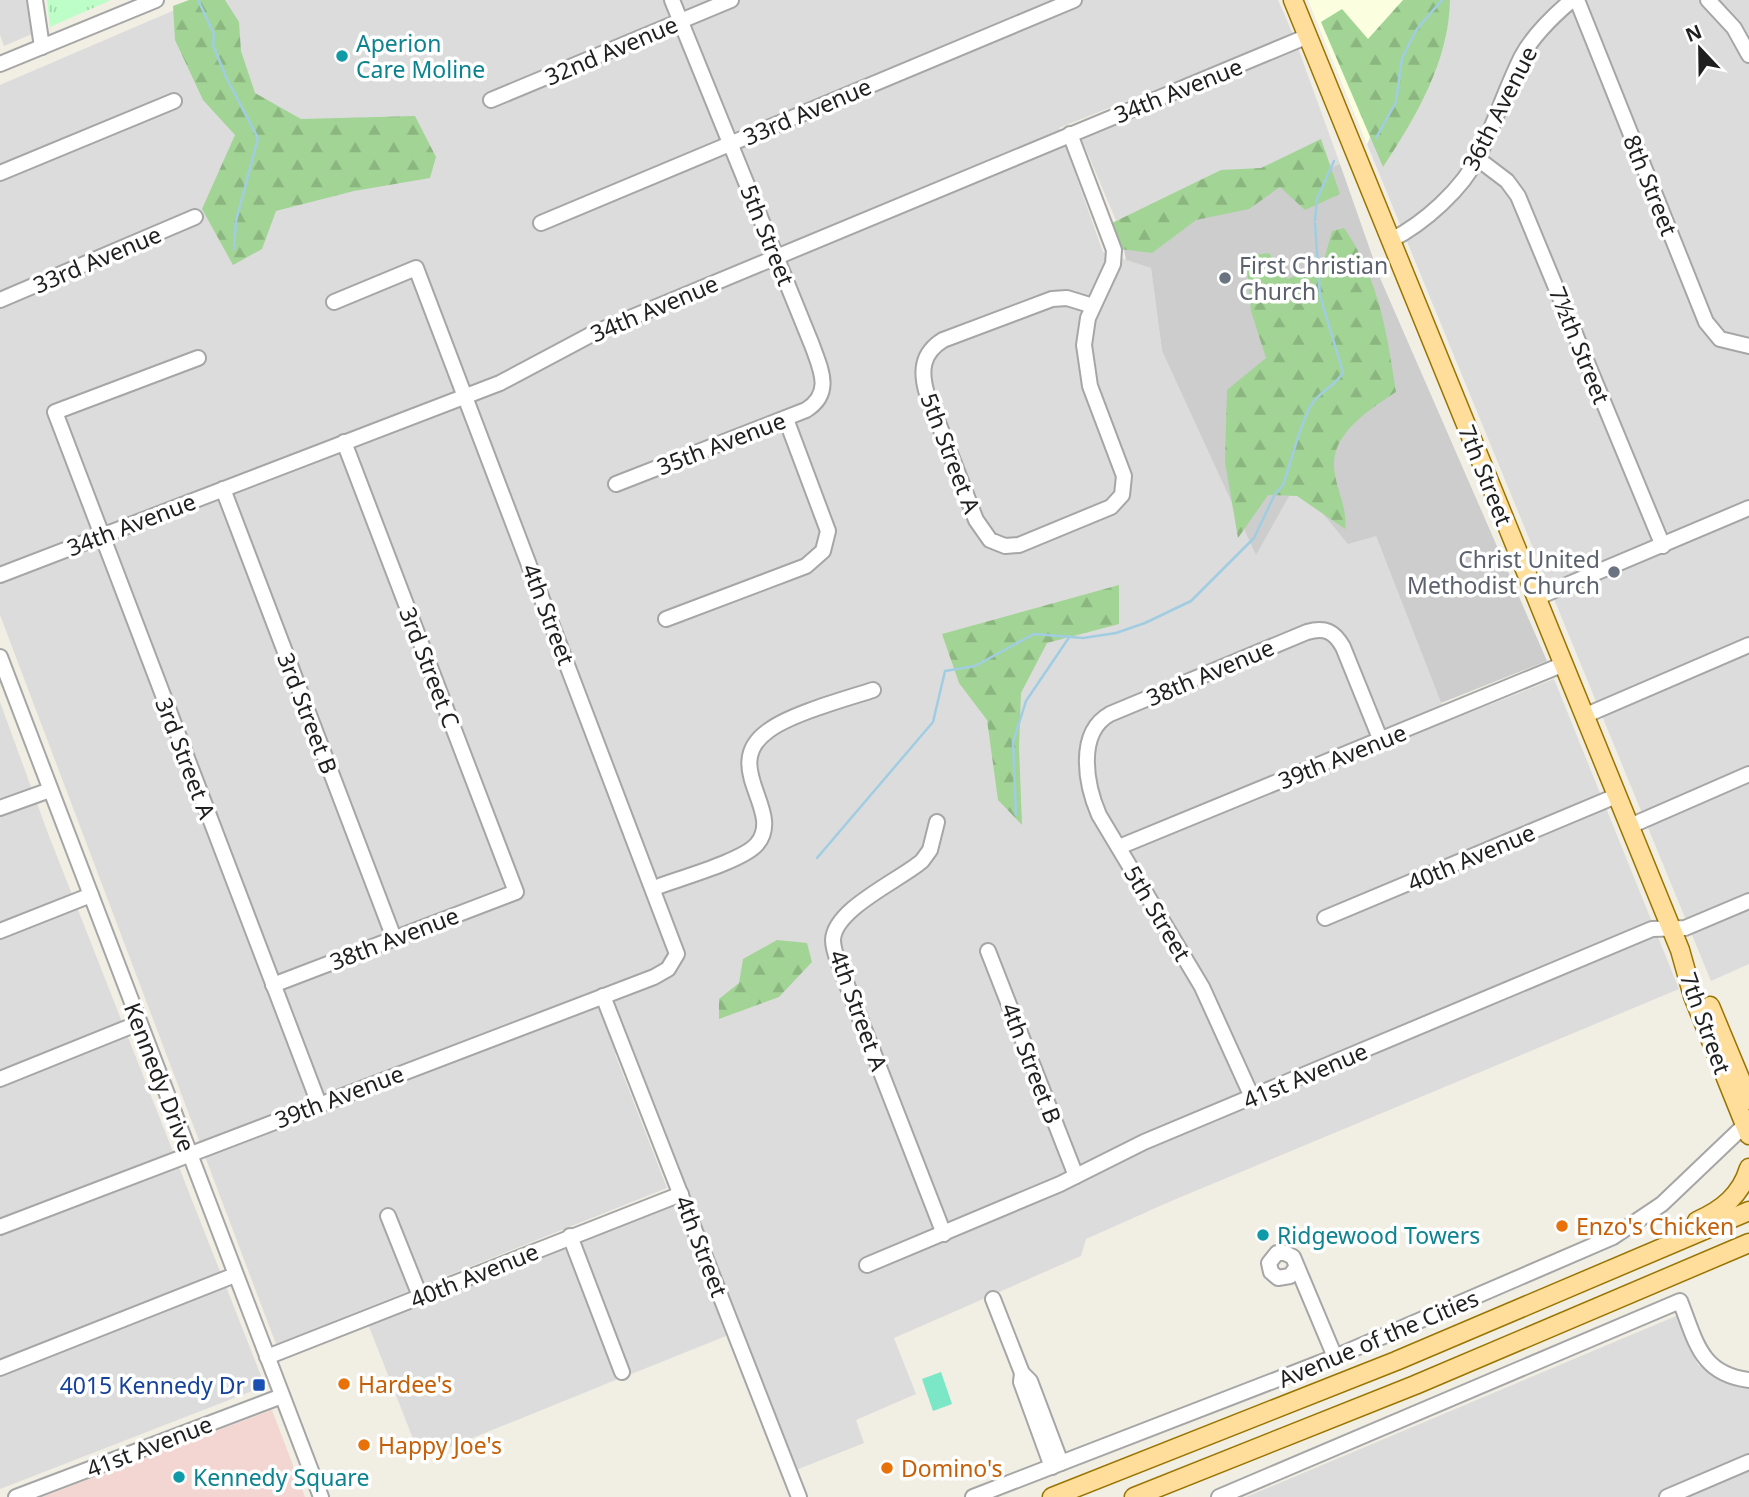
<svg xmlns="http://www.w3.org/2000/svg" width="1749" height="1497" font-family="'Noto Sans',sans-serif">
  <defs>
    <pattern id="forest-firs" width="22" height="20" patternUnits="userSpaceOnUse" patternTransform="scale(1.75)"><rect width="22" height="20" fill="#a2d495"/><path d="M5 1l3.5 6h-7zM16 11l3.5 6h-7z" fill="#8bb680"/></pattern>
    <pattern id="park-tufts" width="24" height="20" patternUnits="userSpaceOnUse" patternTransform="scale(1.75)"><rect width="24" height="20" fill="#bdfec8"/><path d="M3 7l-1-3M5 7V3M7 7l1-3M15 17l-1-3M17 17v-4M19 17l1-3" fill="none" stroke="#a2d9ab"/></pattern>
  </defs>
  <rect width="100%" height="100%" fill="#f1eee4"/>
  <g fill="#dddcdc">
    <path d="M0,0H26L32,34L4,46L0,35Z"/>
    <path d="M198,0H1278L1293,34L1059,128L1103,252L1151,268L1162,351L1256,554L1296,481L1376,536L1441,703L1451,720L1554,679L1679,989L1169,1202L1086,1239L1081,1256L894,1338L916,1394L856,1420L864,1443L796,1470L632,1046L615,1054L667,1188L276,1344L0,615V85Z"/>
    <path d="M1433,0H1749V964L1711,981L1367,144Z"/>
    <path d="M1298,48L1340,164L1304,178L1120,230L1082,140Z"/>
    <path d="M0,702L49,836L265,1386L0,1489Z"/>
    <path d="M676,1200L726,1336L629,1375L576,1240Z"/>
    <path d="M567,1243L618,1379L421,1459L368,1324Z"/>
    <path d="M1676,1316L1698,1365L1749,1388V1497H1246Z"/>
  </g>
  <path fill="#f3d6d2" d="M272,1410L305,1497H42Z"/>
  <path fill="#fcffdf" d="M1308,0H1433L1367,144Z"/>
  <path fill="#cdcdcd" d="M1340,164L1380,278L1547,661L1441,703L1376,536L1348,544L1297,482L1256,555L1162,351L1151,268L1126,260L1120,230L1304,178Z"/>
  <g fill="url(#forest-firs)">
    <path d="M189,0H225L239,22L241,51L255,93L301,119L415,116L436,157L430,178L354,191L276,211L262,249L233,265L202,209L235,135L203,100L175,40L173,6Z"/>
    <path d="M1403,0H1450C1449,61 1416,117 1383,167L1321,22L1342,9L1368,39Z"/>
    <path d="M1321,139L1340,194L1305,210L1280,187L1249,209L1196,220L1152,253L1120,249L1112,223L1221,170L1261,168Z"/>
    <path d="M1344,228C1379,278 1387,334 1396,392C1372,408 1334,431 1334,464C1334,487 1348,506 1345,529L1297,496L1268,495L1238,538L1225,462L1227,390L1266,358L1251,311L1246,256L1269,253L1288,279L1323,264L1332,231Z"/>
    <path d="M1119,585V624L1047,643L1021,693L1019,747L1022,825L998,800L987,720L959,683L942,634Z"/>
    <path d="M777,940L807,943L812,962L779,997L719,1019V999L739,983L743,959Z"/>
  </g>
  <path fill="url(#park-tufts)" d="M47,0H111L50,27Z"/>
  <path fill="#7be7c7" d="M941,1372L952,1404L933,1411L922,1379Z"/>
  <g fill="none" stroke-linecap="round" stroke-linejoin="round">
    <g stroke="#a0cde2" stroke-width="2.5">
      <path d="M198,0L214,34L213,45L226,77L258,138L236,221L234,249"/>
      <path d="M1376,138L1396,102L1402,58L1417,29L1442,0"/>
      <path d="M1315,220L1317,199L1334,161"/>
      <path d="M1016,815L1013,742L1026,701L1070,636"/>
      <path d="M817,858L933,722L945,671L975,666L1034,634L1083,638L1116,633L1145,623L1191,601L1254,538L1275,494L1283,485C1292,460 1298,430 1310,407C1318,391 1337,386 1343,372L1320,296L1315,223"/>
    </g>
    <defs>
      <g id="minor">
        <path d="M35,0L42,47"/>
        <path d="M1577,0L1706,322L1720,339L1749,346"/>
        <path d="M1708,0L1734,28L1749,55"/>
        <path d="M0,64L156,0"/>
        <path d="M491,100L731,0"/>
        <path d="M1070,134L1114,250L1113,264L1088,318L1084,345L1090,386L1124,476L1122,495L1111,507L1019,545L1005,546L990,540L976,520L927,394C920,371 922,353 943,340L1052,299L1067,298L1093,306"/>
        <path d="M1478,159L1507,181L1518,196L1663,546"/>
        <path d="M0,173L174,101"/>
        <path d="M541,223L1074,0"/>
        <path d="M1391,240C1423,224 1463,189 1479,155C1495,123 1506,88 1522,56C1534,34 1553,16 1572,0"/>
        <path d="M0,300L195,217"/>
        <path d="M198,358L55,412L319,1104"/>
        <path d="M616,484L806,410C833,393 821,370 812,345L672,0"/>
        <path d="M223,489L394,938"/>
        <path d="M0,575L500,383L594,333L1308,36"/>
        <path d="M1536,598L1749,508"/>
        <path d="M666,619L806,566L823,551L828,531L786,419"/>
        <path d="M0,657L321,1497"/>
        <path d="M1584,716L1749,645"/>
        <path d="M0,808L50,790"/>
        <path d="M937,822L930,850L922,861C900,880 834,909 833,940C833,949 837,959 840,967L944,1234"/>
        <path d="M1630,826L1749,774"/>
        <path d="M1119,847L1564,664"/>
        <path d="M654,888C677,879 743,861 757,844C785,811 719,766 768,731C790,714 845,699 873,690"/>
        <path d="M1325,918L1616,796"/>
        <path d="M0,931L91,895"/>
        <path d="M988,951L1076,1176"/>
        <path d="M273,985L516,892L344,442"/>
        <path d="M603,996L799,1497"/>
        <path d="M0,1079L139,1023"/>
        <path d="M1252,1097L1202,987L1099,815C1086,785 1076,733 1110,714L1307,632C1325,627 1334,631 1343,647L1381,741"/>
        <path d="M388,1216L420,1296"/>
        <path d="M0,1227L654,977L668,969L677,954L416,268L334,302"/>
        <path d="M570,1236L622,1372"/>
        <path d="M867,1265L1060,1184L1144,1142L1652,929L1685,928L1749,901"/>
        <path d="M1295,1269L1290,1276L1278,1278L1271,1272L1269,1263L1277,1253H1285L1293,1257L1335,1357"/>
        <path d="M993,1299L1022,1373"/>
        <path d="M267,1357L681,1194"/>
        <path d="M0,1368L235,1275"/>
        <path d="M1052,1467L1021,1382L1022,1373L1030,1381L1061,1463"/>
        <path d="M16,1497L282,1396"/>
        <path d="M973,1497L1335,1357L1613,1237L1662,1204L1749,1121"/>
        <path d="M1219,1497L1680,1301C1696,1341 1700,1374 1749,1380"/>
        <path d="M1667,1497L1749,1462"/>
      </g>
      <g id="major">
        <path d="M1293,0L1680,950L1693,996L1749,1135"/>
        <path d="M1710,1006L1749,1100"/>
        <path d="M1697,1221C1722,1210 1741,1195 1749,1168"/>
        <path d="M1052,1497L1396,1361L1749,1211"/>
        <path d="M1134,1497L1415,1385L1749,1243"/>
      </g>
    </defs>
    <use href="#minor" stroke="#a6a6a6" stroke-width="18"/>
    <use href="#major" stroke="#9a7400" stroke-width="21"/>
    <use href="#minor" stroke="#fff" stroke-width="14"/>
    <use href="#major" stroke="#ffdd9b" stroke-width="18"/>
  </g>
  <g fill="#0f9aa8" stroke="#fff" stroke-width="2.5">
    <circle cx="342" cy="56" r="7"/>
    <circle cx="1263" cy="1235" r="7"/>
    <circle cx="179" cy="1477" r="7"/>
  </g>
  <g fill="#6b7280" stroke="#fff" stroke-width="2.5">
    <circle cx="1225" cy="278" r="7"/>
    <circle cx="1614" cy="572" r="7"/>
  </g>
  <g fill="#e8710a" stroke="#fff" stroke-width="2.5">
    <circle cx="1562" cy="1226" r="7"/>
    <circle cx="344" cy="1384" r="7"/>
    <circle cx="364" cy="1445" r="7"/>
    <circle cx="887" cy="1468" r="7"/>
  </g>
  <rect fill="#1a4fb4" stroke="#fff" stroke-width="2.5" x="252" y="1378" width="14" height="14" rx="3.5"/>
  <g text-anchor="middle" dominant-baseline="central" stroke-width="7" stroke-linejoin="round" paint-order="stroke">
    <g font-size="23" fill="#0d838f" stroke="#fff" text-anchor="start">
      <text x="356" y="43">Aperion<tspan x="356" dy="26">Care Moline</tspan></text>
      <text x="1277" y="1235">Ridgewood Towers</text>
      <text x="193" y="1477">Kennedy Square</text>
    </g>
    <g font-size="23" fill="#1f1f1f" stroke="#fff">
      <text transform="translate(611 50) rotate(-23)">32nd Avenue</text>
      <text transform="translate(1178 90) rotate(-22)">34th Avenue</text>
      <text transform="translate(1499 108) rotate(-63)">36th Avenue</text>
      <text transform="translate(807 111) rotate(-23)">33rd Avenue</text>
      <text transform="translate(1651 185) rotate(68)">8th Street</text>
      <text transform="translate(768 235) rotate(68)">5th Street</text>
      <text transform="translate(97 259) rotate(-23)">33rd Avenue</text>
      <text transform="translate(654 308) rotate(-23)">34th Avenue</text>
      <text transform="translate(1580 345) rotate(68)">7½th Street</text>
      <text transform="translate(721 443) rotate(-21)">35th Avenue</text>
      <text transform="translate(951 453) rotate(69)">5th Street A</text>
      <text transform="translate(1486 475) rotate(68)">7th Street</text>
      <text transform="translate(131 524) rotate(-21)">34th Avenue</text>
      <text transform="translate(549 614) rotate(69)">4th Street</text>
      <text transform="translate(430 667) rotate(69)">3rd Street C</text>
      <text transform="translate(1210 672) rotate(-23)">38th Avenue</text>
      <text transform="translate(308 713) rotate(69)">3rd Street B</text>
      <text transform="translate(1342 756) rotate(-22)">39th Avenue</text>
      <text transform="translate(186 758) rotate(69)">3rd Street A</text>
      <text transform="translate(1471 857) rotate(-23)">40th Avenue</text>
      <text transform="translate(1158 913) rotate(59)">5th Street</text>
      <text transform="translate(394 938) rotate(-21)">38th Avenue</text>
      <text transform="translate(859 1010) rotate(70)">4th Street A</text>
      <text transform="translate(1706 1023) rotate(70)">7th Street</text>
      <text transform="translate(1032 1063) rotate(69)">4th Street B</text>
      <text transform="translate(1305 1075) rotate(-23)">41st Avenue</text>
      <text transform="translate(160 1077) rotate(69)">Kennedy Drive</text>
      <text transform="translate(339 1096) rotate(-21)">39th Avenue</text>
      <text transform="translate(702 1246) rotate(69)">4th Street</text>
      <text transform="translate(474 1275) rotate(-22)">40th Avenue</text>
      <text transform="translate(1378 1338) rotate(-23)">Avenue of the Cities</text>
      <text transform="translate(149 1446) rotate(-21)">41st Avenue</text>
    </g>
    <g font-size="23" fill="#5b616d" stroke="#fff" text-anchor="start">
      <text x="1239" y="265">First Christian<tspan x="1239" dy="26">Church</tspan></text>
      <text x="1600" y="559" text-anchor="end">Christ United<tspan x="1600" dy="26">Methodist Church</tspan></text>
    </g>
    <g font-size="23" fill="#c56008" stroke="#fff" text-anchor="start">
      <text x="1576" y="1226">Enzo's Chicken</text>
      <text x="358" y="1384">Hardee's</text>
      <text x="378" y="1445">Happy Joe's</text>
      <text x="901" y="1468">Domino's</text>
    </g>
    <g font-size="23" fill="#164399" stroke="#fff" text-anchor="end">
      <text x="245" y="1385">4015 Kennedy Dr</text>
    </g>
  </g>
  <g transform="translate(1700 49) rotate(338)" stroke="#ffffff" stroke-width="5" paint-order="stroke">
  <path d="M0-5L12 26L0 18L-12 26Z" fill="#1f1f1f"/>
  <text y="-10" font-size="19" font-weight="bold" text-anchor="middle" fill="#1f1f1f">N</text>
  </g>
</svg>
